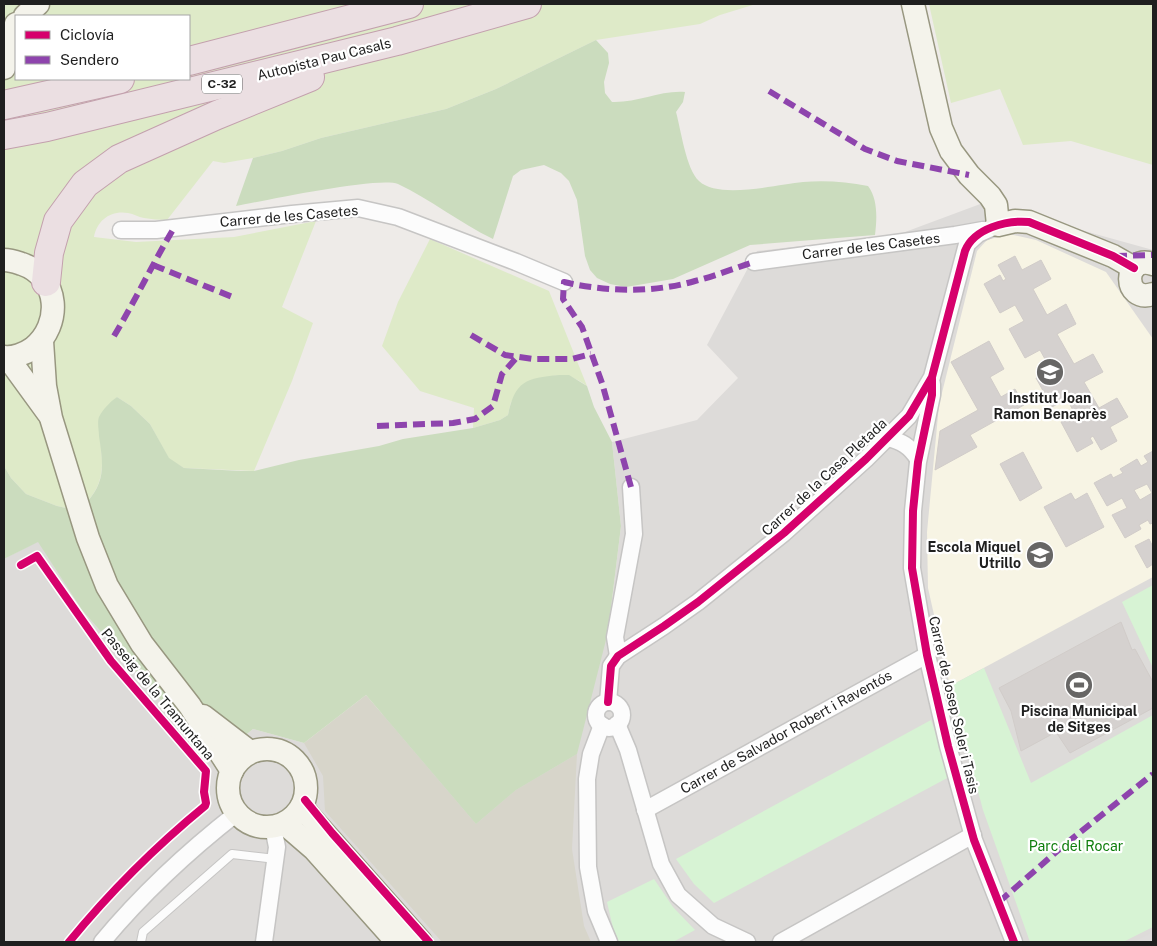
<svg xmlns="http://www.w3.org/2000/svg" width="1157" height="946" font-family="'Public Sans',sans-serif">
  <rect width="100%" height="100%" fill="#eeebe8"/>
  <path fill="#dddbd9" d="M983,203L1153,250V942H4V559L38,541L82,610L214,761L253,729L304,743L608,632L621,526L612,442L697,420L738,378L707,345L757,251L897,235Z"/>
  <path fill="#f7f4e4" d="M1009,234L1036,240L1106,272L1153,339V577L950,686L928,588L927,532L939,405L977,251L987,240Z"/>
  <path fill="#d7d5ca" d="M366,695L476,824L516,790L577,754L572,849L584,926L591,942H442L325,811L323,776L304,743Z"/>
  <g fill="#deeac8" fill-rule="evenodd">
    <path d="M4,4H756L720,15L700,24L596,40L496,89L446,109L321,138L282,151L253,158L224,163L213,161L167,220C159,220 151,219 144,218C138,217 134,214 128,213C111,210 97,220 94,237L136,242L234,237L316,221L282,307L313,323L292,381L254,471L184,468L169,459L150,424L131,406L117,397L99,419C99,451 111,475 87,502L66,508L57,506L26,494L11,478L4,466ZM16,16H189V79H16Z"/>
    <path d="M929,4H1153V165L1071,141L1023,145L1000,89L951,103Z"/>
    <path d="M430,239L549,291L587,386C555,362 538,383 511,402L508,415L500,420L473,428L474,408L420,391L382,346L398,302Z"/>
  </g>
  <g fill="#cbdcbe">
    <path d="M596,40L608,53L609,63L604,82L605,93L612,102C637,103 661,90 685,92L683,102L676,112C681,130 686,169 699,181C719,200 778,184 803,182C826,180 847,182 868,186C878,199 877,219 875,235L750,245L673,279L626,287L610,284L597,278L590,270L585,256L577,200L569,181L561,173L544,165L521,170L513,176L493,239C460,223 430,199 398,184C379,176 263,201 236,206L253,158L282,151L321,138L446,109L496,89Z"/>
    <path d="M559,375H569L587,386L594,407L612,442L621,526L608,632L577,754L516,790L476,824L366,695L304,743L253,729L214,761L82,610L38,542L4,559V466L11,478L26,494L57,506L66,508L87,502C106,481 103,463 99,436C99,431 97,422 99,417C103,409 110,402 117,397L131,406L150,424L169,458L184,468L241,471H254L299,460L379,446L403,439L473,428L500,420L508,415C515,381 526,378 559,375Z"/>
  </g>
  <g fill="#d7f3d4">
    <path d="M1153,585V668L1122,602Z"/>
    <path d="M984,668L1031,783L1153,715V927L1123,942H1030L983,810L950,686Z"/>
    <path d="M931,720L951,776L714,903L694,884L676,859Z"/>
    <path d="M654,879L673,907L695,930L673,942H619L613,928L607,902Z"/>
  </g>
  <path fill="#dedcdb" d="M1153,932V942H1134Z"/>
  <g fill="#d5d1cf" stroke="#d1ccc9" fill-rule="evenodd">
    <path d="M1015,256L1022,270L1041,260L1051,279L1033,289L1047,315L1066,304L1076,324L1057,334L1074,364L1093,354L1103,372L1084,382L1099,408L1117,398L1128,417L1110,427L1117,441L1101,450L1093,436L1090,438L1093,443L1077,452L1061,422L1075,414L1067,399L1052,407L1036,378L1051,370L1040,350L1025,358L1009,329L1024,321L1015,305L1000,313L984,284L1000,275L1003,281L1006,279L998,265Z"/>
    <path d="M989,341L1004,369L990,377L1001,397L1015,389L1024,405L970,435L977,447L935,470L940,431L978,410L951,362Z"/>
    <path d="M1153,451V523L1150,524L1148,520L1139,525L1141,529L1125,538L1112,515L1127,508L1122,498L1107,506L1094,483L1111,474L1113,478L1123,473L1120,469L1137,459L1141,466L1148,462L1144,456ZM1147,484L1152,493L1140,500L1134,490Z"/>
    <path d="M1023,452L1042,488L1020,501L1000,464Z"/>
    <path d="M1071,493L1075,500L1087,493L1104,527L1066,547L1044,507Z"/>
    <path d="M1149,539L1153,547V564L1147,568L1135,546Z"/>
    <path d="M1121,622L1132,650L1135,649L1153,682V708L1070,753L1056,732L1021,751L1011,711L999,688Z"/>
  </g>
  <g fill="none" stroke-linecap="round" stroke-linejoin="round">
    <defs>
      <path id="lane" d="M141,942L143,932L232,854L276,859"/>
      <g id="street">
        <path d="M121,230H156L292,214L358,208L398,217L516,262L564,282"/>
        <path d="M754,262L955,235L983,230"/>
        <path d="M932,384V395L918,462L913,511L912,568L927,655L948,746L974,840L1014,942"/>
        <path d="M887,438C901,441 910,446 918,459"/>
        <path d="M618,656L615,637L634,534L631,487"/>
        <path d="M608,702L611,666L618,656L664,626L698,602L784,533L866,459L909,416L932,377L967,244L978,234L998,225"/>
        <circle cx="609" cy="715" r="13"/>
        <path d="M617,724L628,750L661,864L678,895L713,926L747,942"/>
        <path d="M602,725L591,754L587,779L588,867L596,911L609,942"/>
        <path d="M645,810L927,655"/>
        <path d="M102,942C142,894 187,852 237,813"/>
        <path d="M264,942L277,847L273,827"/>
        <path d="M781,942L973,835"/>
      </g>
      <g id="secondary">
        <path d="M913,4L941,128L951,151L969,175L990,196L996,205L998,225L1015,221L1029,222L1113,256L1134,268"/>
        <path d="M25,16L38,4"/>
        <path d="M4,68L16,24"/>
        <path d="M4,260C11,260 16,262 22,264C60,277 62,325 33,348C25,354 13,358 4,357"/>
        <path d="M1153,264C1122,254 1123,304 1153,294"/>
        <path d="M42,341L45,386L51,418L88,538L107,586L142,644L190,706L232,771"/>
        <path d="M8,358L48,413"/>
        <path d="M203,716L250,752"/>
        <circle cx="267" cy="788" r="39"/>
        <path d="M302,806L310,817L421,942"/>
        <path d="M285,824L314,849L397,942"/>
      </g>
      <g id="highway">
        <path d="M189,61L409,4"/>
        <path d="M4,105L120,79"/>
        <path d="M4,135L47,127L397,41L527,4"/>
        <path d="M46,282L49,253L58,221L85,184L119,159L217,115L310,77"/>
      </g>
    </defs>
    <use href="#lane" stroke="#c6c5c4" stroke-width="10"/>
    <use href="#street" stroke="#c6c5c4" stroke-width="19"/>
    <use href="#secondary" stroke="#989780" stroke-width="25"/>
    <use href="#highway" stroke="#c3a0ad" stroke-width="30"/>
    <use href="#lane" stroke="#fcfcfc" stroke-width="8"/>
    <use href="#street" stroke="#fcfcfc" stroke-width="16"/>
    <use href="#secondary" stroke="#f4f3eb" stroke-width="22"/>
    <use href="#highway" stroke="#ebdfe2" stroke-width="28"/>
    <g stroke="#8e44ad" stroke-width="6" stroke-dasharray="12 6" stroke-linecap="butt">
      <path d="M769,91L865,149L897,161L969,175"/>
      <path d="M1115,256L1153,255"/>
      <path d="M153,265L235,298"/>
      <path d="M471,335L505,355L533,359H572L591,354"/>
      <path d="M114,336C135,301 153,263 174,228"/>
      <path d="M377,426L453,423L475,419L493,406L502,374L517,357"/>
      <path d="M631,487L602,383L582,327L563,299L564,282C606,292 654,293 695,281C715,276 735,268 754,262"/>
      <path d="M999,902L1063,846L1153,774"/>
    </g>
    <defs>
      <g id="cycleway">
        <path d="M932,379V395L918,462L913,511L912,568L927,655L948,746L974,840L1014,942"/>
        <path d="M21,565L37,556L111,661L206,771L204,792L206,803L205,806C155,847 110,892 69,942"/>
        <path d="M608,702L611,666L618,656L664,626L698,602L784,533L866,459L909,416L932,377L965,251C974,228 1007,220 1029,222L1113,256L1134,268"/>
        <path d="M305,800L332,833L429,942"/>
      </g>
    </defs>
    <use href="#cycleway" stroke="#fff" stroke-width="11"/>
    <use href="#cycleway" stroke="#d6006c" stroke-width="8"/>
  </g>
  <defs>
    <symbol id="school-disc" viewBox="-11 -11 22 22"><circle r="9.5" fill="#676665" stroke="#fff"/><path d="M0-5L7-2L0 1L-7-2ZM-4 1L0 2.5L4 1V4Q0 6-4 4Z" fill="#fff"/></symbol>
    <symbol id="stadium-disc" viewBox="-11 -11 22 22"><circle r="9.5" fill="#676665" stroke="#fff"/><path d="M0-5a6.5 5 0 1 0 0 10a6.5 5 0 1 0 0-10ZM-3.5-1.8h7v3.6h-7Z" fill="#fff"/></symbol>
  </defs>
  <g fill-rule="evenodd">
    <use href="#school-disc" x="1034" y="356" width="32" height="32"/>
    <use href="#school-disc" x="1024" y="539" width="32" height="32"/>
    <use href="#stadium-disc" x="1063" y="669" width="32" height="32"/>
  </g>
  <g text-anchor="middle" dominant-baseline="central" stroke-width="4.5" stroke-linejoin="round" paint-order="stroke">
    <rect fill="#fff" stroke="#626262" stroke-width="1" x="202" y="74.5" width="40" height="19" rx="4"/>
    <g font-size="12" font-weight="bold" fill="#1f1f1f">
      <text x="222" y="84">C-32</text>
    </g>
    <g font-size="14" fill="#1f1f1f" stroke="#fff">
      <text transform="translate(324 59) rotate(-14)">Autopista Pau Casals</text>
      <text transform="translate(289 216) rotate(-5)">Carrer de les Casetes</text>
      <text transform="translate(871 246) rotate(-7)">Carrer de les Casetes</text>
      <text transform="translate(824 477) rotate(-43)">Carrer de la Casa Pletada</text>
      <text transform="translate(158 694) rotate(50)">Passeig de la Tramuntana</text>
      <text transform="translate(954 705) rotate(77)">Carrer de Josep Soler i Tasis</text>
      <text transform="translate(786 732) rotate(-29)">Carrer de Salvador Robert i Raventós</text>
    </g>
    <g font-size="14" font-weight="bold" fill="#1f1f1f" stroke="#fff">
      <text x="1050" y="398">Institut Joan<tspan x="1050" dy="16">Ramon Benaprès</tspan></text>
      <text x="1021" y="547" text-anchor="end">Escola Miquel<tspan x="1021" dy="16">Utrillo</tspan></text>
      <text x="1079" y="711">Piscina Municipal<tspan x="1079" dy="16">de Sitges</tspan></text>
    </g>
    <g font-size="14" fill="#0f7e0d" stroke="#fff">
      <text x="1076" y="846">Parc del Rocar</text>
    </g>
  </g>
  <rect width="1157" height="946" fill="none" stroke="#1f1f1f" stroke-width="10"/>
  <rect x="15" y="15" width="175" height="65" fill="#ffffff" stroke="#a5a5a5"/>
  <rect x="25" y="31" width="25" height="8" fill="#d6006c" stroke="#a5a5a5"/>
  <text x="60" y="40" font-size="15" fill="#1f1f1f">Ciclovía</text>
  <rect x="25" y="56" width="25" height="8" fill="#8e44ad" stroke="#a5a5a5"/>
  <text x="60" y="65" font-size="15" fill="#1f1f1f">Sendero</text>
</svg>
